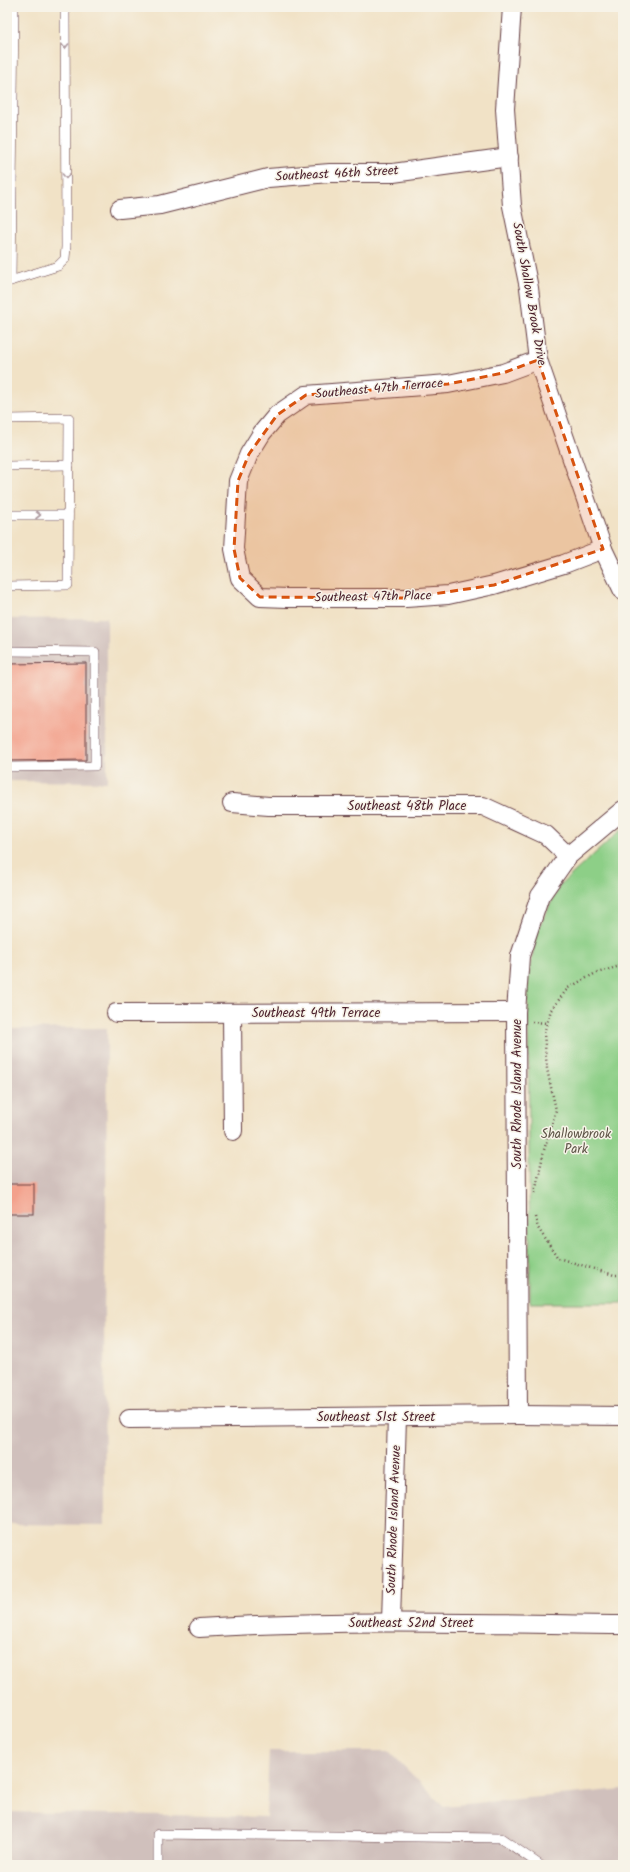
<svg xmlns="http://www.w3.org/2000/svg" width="630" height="1872" font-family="Kalam,sans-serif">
  <rect width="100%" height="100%" fill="#f7f3e8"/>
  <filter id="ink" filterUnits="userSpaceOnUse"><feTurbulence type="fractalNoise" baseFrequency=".025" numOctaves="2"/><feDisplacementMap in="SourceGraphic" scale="8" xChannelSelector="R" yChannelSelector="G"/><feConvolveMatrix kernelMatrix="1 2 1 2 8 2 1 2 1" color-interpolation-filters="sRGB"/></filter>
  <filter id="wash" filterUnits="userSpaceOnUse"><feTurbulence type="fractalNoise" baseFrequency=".012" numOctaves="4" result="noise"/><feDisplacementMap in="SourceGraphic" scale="16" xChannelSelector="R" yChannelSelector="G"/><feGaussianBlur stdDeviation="0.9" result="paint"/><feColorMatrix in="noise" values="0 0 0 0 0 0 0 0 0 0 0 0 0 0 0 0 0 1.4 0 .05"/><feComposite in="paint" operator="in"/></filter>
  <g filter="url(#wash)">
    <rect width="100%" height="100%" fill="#f1e2c6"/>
    <g fill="#d0c0bc">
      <path d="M107,618V782L7,781V619Z"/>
      <path d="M107,1028L106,1231L104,1308L105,1525L7,1524V1029Z"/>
      <path d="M269,1751H389L443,1806L623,1789V1865H7V1812L266,1817Z"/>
    </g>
    <path fill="#8dcf87" stroke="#6c7759" d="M623,828V1303H530L528,980L537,931L560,885Z"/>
    <g id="blocks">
      <g fill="#f3a08b">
        <path d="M86,663V760L7,761V664Z"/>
        <rect x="7" y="1184" width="27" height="30"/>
      </g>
    </g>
  </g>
  <g filter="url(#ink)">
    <use href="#blocks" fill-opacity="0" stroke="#633c42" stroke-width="1"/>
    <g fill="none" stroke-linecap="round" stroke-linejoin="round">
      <defs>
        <g id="lane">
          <path d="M11,281L14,7"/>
          <path d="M7,282L58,266L65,259L66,247L65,7"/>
          <path d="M7,419L69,418L68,585L7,586"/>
          <path d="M7,466L69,465"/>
          <path d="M7,515H68"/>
          <path d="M7,651L95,652V766L7,767"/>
          <path d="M158,1865V1834L501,1838L540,1865"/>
        </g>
        <g id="street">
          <path d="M512,7L505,109L512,206L529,288L538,360L603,549L623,591"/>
          <path d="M120,209L160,205L268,178L330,173H393L509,157"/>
          <path d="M538,360L503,373L448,384L306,395L277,415L262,433L249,454L238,481L234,549L240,578L260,597L288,598H406L448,595L494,585L564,564L603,549"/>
          <path d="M232,803L269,806H483L546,835L568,856"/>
          <path d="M116,1013L516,1012"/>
          <path d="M232,1013L233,1131"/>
          <path d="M518,1415L516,1012L520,956L540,896L568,856L623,810"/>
          <path d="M129,1419L518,1415L623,1416"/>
          <path d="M391,1622L397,1417"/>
          <path d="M199,1628C340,1619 482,1623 623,1625"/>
        </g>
      </defs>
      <use href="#lane" stroke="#633c42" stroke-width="10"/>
      <use href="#street" stroke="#633c42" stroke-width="20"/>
      <g stroke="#633c42" stroke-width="2.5" stroke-dasharray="1 3" stroke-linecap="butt">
        <path d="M532,1022L547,1023"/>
        <path d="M535,1193L544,1150L556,1110L547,1069L544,1033L551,1010L568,988L594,974L623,965"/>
        <path d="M535,1217L538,1228L558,1258L614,1275H623"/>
      </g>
      <use href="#lane" stroke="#fff" stroke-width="9"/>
      <use href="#street" stroke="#fff" stroke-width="18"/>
    </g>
    <defs><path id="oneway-chevron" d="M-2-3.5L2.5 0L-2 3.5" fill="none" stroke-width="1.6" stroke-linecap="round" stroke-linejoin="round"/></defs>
    <g stroke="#ae9aa0">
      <use href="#oneway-chevron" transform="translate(65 46) rotate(90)"/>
      <use href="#oneway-chevron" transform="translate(66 176) rotate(90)"/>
      <use href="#oneway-chevron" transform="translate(38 515)"/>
    </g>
  </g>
  <path fill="#d8530f" fill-opacity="0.2" stroke="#d8530f" stroke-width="3" stroke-dasharray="8 5" stroke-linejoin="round" d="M538,360L603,549L494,585L406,598L260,597L240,578L234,549L238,481L249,454L277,415L306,395L448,384L503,373Z"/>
  <g text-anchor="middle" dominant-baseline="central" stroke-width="3" stroke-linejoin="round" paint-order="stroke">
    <g font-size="13" fill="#4a1f2b" stroke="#f7f3e8">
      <text transform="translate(337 174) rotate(-3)">Southeast 46th Street</text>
      <text transform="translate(529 294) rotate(80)">South Shallow Brook Drive</text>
      <text transform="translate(379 389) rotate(-5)">Southeast 47th Terrace</text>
      <text transform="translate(373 597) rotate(-1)">Southeast 47th Place</text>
      <text x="407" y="806">Southeast 48th Place</text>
      <text x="316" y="1013">Southeast 49th Terrace</text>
      <text transform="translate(517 1094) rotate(-90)">South Rhode Island Avenue</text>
      <text x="376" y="1417">Southeast 51st Street</text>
      <text transform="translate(394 1520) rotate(-88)">South Rhode Island Avenue</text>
      <text x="411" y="1623">Southeast 52nd Street</text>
    </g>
    <g font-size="13" fill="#5e5447" stroke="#f7f3e8">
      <text x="576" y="1134">Shallowbrook<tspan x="576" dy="15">Park</tspan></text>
    </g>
  </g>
  <rect width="630" height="1872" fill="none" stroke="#f7f3e8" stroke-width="24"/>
</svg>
